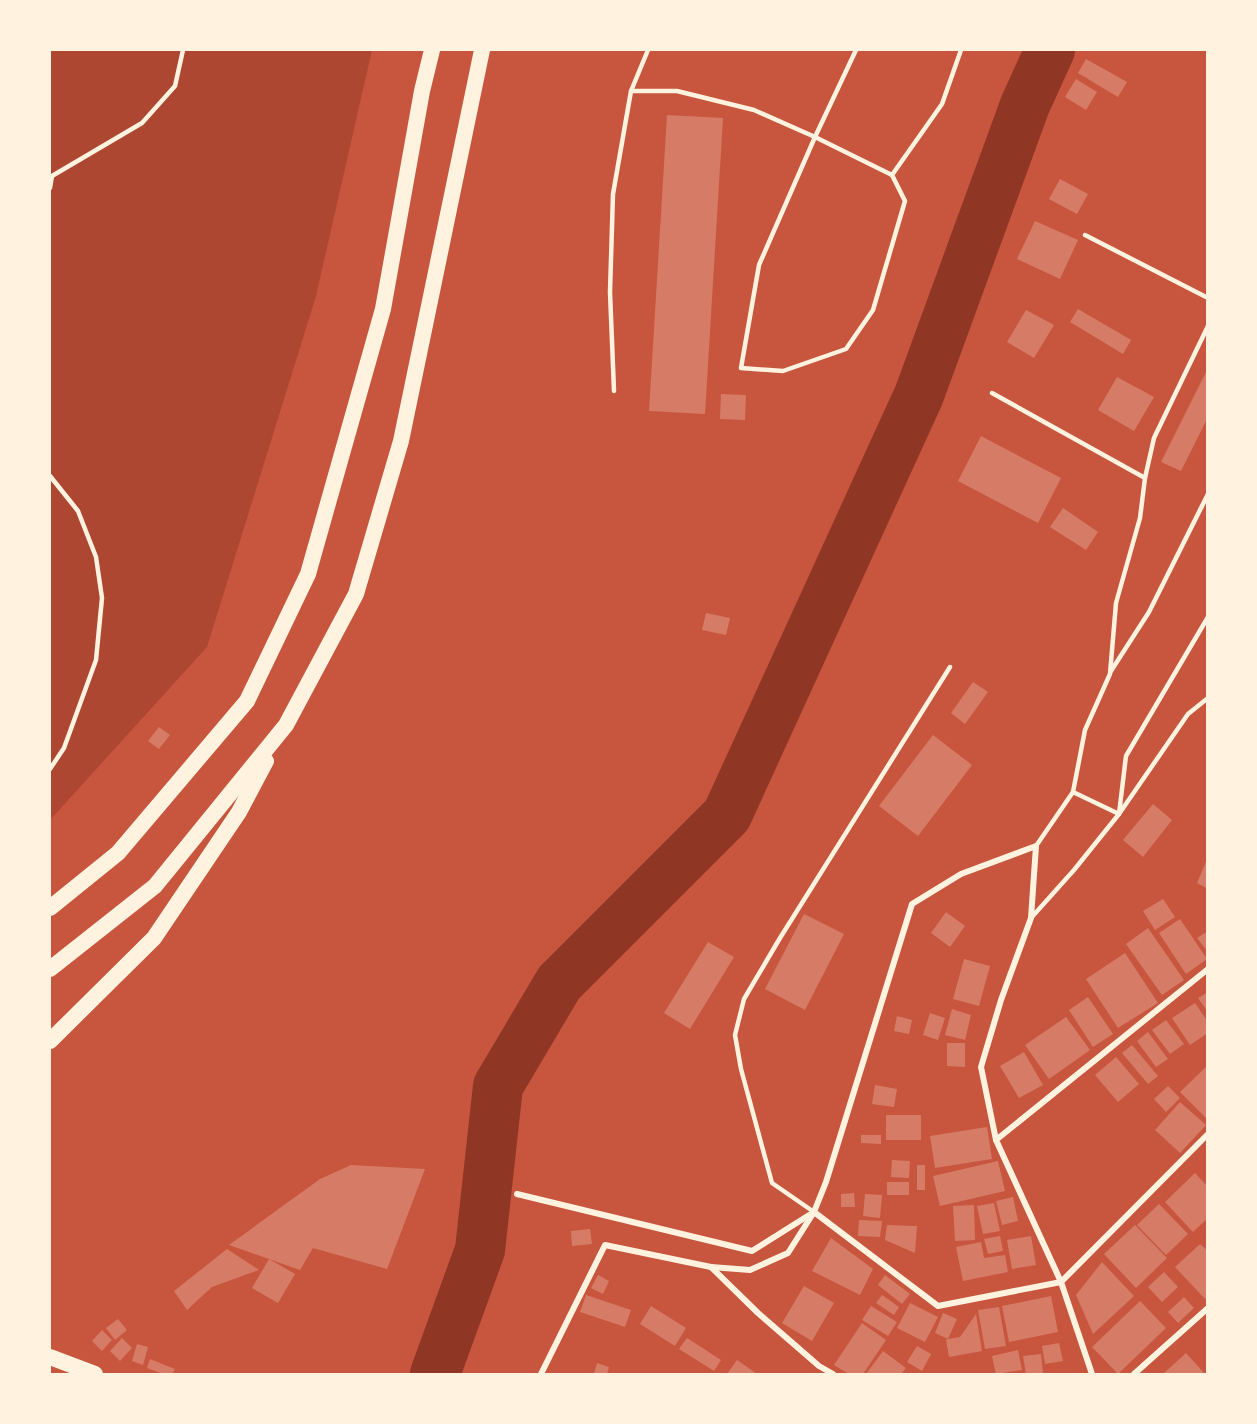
<svg xmlns="http://www.w3.org/2000/svg" width="1257" height="1424" font-family="'Fira Sans Condensed',sans-serif">
  <rect width="100%" height="100%" fill="#c8553d"/>
  <path fill="#ae4732" d="M50,50H372L316,296L207,647L50,820Z"/>
  <g fill="none" stroke-linecap="round" stroke-linejoin="round">
    <path stroke="#8f3625" stroke-width="50" d="M435,1374L480,1250L498,1086L559,983L727,815L919,395L1025,105L1050,50"/>
  </g>
  <g fill="#d67c66">
    <path d="M1086,59L1127,82L1118,97L1078,73Z"/>
    <path d="M1076,79L1097,92L1086,110L1065,97Z"/>
    <path d="M667,115L723,118L705,414L649,411Z"/>
    <path d="M1060,179L1088,194L1077,214L1049,199Z"/>
    <path d="M1035,221L1078,240L1060,279L1017,259Z"/>
    <path d="M1078,309L1131,340L1123,354L1070,322Z"/>
    <path d="M1026,310L1054,325L1034,358L1007,342Z"/>
    <path d="M1208,368V417L1181,471L1161,462Z"/>
    <path d="M1117,377L1154,397L1134,431L1098,410Z"/>
    <path d="M721,394L746,395L745,420L720,419Z"/>
    <path d="M981,436L1061,478L1038,523L958,481Z"/>
    <path d="M1063,508L1098,532L1086,550L1050,527Z"/>
    <path d="M706,613L730,618L726,635L702,630Z"/>
    <path d="M973,682L988,692L965,724L951,713Z"/>
    <path d="M159,727L170,735L159,749L148,741Z"/>
    <path d="M933,735L972,765L918,836L879,806Z"/>
    <path d="M1153,804L1172,820L1143,857L1123,840Z"/>
    <path d="M1208,857V889L1197,883Z"/>
    <path d="M1163,899L1175,917L1155,930L1143,911Z"/>
    <path d="M946,912L965,926L950,947L931,933Z"/>
    <path d="M804,914L844,934L805,1010L765,989Z"/>
    <path d="M1180,919L1207,959L1186,974L1159,933Z"/>
    <path d="M1148,928L1184,980L1162,995L1126,944Z"/>
    <path d="M1208,931V952L1197,938Z"/>
    <path d="M708,942L734,957L690,1029L664,1013Z"/>
    <path d="M1125,953L1158,1003L1118,1028L1086,979Z"/>
    <path d="M964,959L990,966L979,1006L953,999Z"/>
    <path d="M1208,992V1012L1198,998Z"/>
    <path d="M1088,997L1113,1034L1093,1047L1069,1010Z"/>
    <path d="M1195,1003L1208,1022V1033L1190,1045L1172,1018Z"/>
    <path d="M952,1009L971,1015L965,1040L945,1035Z"/>
    <path d="M930,1013L945,1018L938,1040L923,1035Z"/>
    <path d="M897,1016L912,1020L909,1034L894,1031Z"/>
    <path d="M1066,1017L1090,1050L1049,1079L1025,1045Z"/>
    <path d="M1166,1020L1184,1044L1170,1054L1152,1030Z"/>
    <path d="M1148,1032L1168,1059L1156,1067L1137,1041Z"/>
    <path d="M947,1043H965V1067L947,1066Z"/>
    <path d="M1132,1045L1158,1076L1148,1084L1122,1053Z"/>
    <path d="M1024,1052L1043,1085L1019,1098L1000,1066Z"/>
    <path d="M1116,1057L1139,1084L1118,1102L1095,1075Z"/>
    <path d="M1208,1065V1120L1180,1092Z"/>
    <path d="M875,1085L897,1089L894,1107L872,1104Z"/>
    <path d="M1168,1086L1180,1098L1166,1112L1154,1099Z"/>
    <path d="M1180,1102L1206,1125L1180,1153L1155,1130Z"/>
    <rect x="886" y="1115" width="35" height="25"/>
    <path d="M987,1127L992,1159L935,1168L930,1136Z"/>
    <path d="M861,1135H881V1144L861,1143Z"/>
    <path d="M892,1160L910,1161L909,1178L891,1177Z"/>
    <path d="M998,1161L1005,1191L940,1206L933,1176Z"/>
    <path d="M351,1165L425,1169L387,1269L313,1248L300,1270L229,1245L320,1179Z"/>
    <rect x="917" y="1165" width="8" height="25"/>
    <path d="M1195,1173L1208,1187V1218L1193,1232L1165,1202Z"/>
    <rect x="887" y="1182" width="22" height="13"/>
    <path d="M854,1193L855,1207H841V1194Z"/>
    <path d="M865,1194L882,1195L880,1218L863,1216Z"/>
    <path d="M1013,1197L1018,1221L1002,1225L996,1201Z"/>
    <path d="M994,1203L1000,1231L983,1234L977,1206Z"/>
    <path d="M1159,1204L1188,1234L1166,1255L1137,1225Z"/>
    <path d="M974,1205L975,1240L955,1241L953,1206Z"/>
    <path d="M859,1220L882,1221L880,1237L858,1236Z"/>
    <path d="M887,1225L917,1226L915,1253L885,1240Z"/>
    <path d="M1135,1225L1167,1258L1136,1288L1104,1254Z"/>
    <path d="M590,1229L592,1244L572,1246L571,1231Z"/>
    <path d="M1000,1236L1003,1251L988,1254L984,1239Z"/>
    <path d="M1031,1236L1036,1265L1012,1269L1007,1240Z"/>
    <path d="M831,1238L873,1269L860,1295L812,1271Z"/>
    <path d="M981,1242L984,1258L1005,1255L1008,1272L963,1281L956,1247Z"/>
    <path d="M1200,1244L1208,1251V1297L1205,1299L1175,1267Z"/>
    <path d="M227,1249L259,1270L212,1287L187,1310L174,1291Z"/>
    <path d="M269,1259L295,1274L278,1303L252,1288Z"/>
    <path d="M1102,1262L1134,1296L1093,1334L1076,1295Z"/>
    <path d="M1164,1272L1178,1287L1162,1302L1148,1287Z"/>
    <path d="M598,1275L609,1281L603,1294L591,1288Z"/>
    <path d="M885,1275L910,1294L902,1304L878,1285Z"/>
    <path d="M804,1286L834,1303L812,1341L782,1323Z"/>
    <path d="M586,1295L631,1310L625,1327L580,1312Z"/>
    <path d="M882,1295L899,1307L894,1315L876,1303Z"/>
    <path d="M1051,1296L1058,1332L1009,1342L1002,1306Z"/>
    <path d="M1184,1297L1194,1308L1178,1323L1168,1312Z"/>
    <path d="M1140,1301L1166,1328L1118,1374L1092,1347Z"/>
    <path d="M910,1303L938,1317L925,1342L897,1328Z"/>
    <path d="M651,1306L686,1328L675,1346L640,1324Z"/>
    <path d="M871,1306L897,1322L888,1336L862,1320Z"/>
    <path d="M999,1307L1006,1346L985,1349L978,1310Z"/>
    <path d="M943,1313L957,1319L948,1339L960,1337L976,1314L982,1351L949,1357L946,1340L948,1339L935,1333Z"/>
    <path d="M118,1319L127,1330L115,1340L106,1328Z"/>
    <path d="M862,1323L886,1340L863,1374H849L834,1365Z"/>
    <path d="M102,1330L112,1340L102,1351L92,1341Z"/>
    <path d="M122,1338L132,1348L120,1361L110,1351Z"/>
    <path d="M687,1338L721,1360L714,1371L679,1349Z"/>
    <path d="M1059,1343L1063,1361L1045,1364L1042,1346Z"/>
    <path d="M137,1344L148,1347L143,1365L132,1361Z"/>
    <path d="M917,1346L931,1354L922,1371L907,1362Z"/>
    <path d="M1018,1350L1022,1370L996,1374L992,1356Z"/>
    <path d="M883,1351L906,1368L901,1374H866Z"/>
    <path d="M1186,1353L1205,1374H1163Z"/>
    <path d="M1041,1354L1043,1374H1026L1023,1356Z"/>
    <path d="M150,1359L175,1369L172,1374H163L147,1368Z"/>
    <path d="M737,1360L757,1374H727Z"/>
    <path d="M597,1363L609,1367L607,1374H594Z"/>
  </g>
  <g fill="none" stroke-linecap="round" stroke-linejoin="round">
    <g stroke="#fff3e0" stroke-width="4.5">
      <path d="M631,91L648,50"/>
      <path d="M892,175L942,104L961,50"/>
      <path d="M50,188L52,176L142,123L175,86L183,50"/>
      <path d="M1085,235L1208,298"/>
      <path d="M614,391L610,292L613,194L631,91H677L754,110L815,137L892,175L905,201L873,310L846,349L783,371L741,368L759,265L815,137L856,50"/>
      <path d="M992,393L1145,478"/>
      <path d="M50,476L78,511L96,557L102,598L96,660L64,748L50,769"/>
      <path d="M1111,671L1149,612L1208,494"/>
      <path d="M1073,792L1119,814L1126,756L1208,617"/>
      <path d="M1036,846L1073,792L1085,730L1110,674L1116,603L1140,518L1145,478L1154,438L1208,326"/>
      <path d="M1031,918L1074,870L1119,814L1188,714L1208,698"/>
      <path d="M814,1212L772,1183L741,1069L735,1035L744,999L780,938L950,667"/>
    </g>
    <g stroke="#fff3e0" stroke-width="6">
      <path d="M996,1140L1208,969"/>
      <path d="M517,1194L752,1251L814,1212L826,1182L912,904L961,874L1036,846L1031,918L1001,1000L981,1067L996,1140L1061,1282L1092,1374"/>
      <path d="M711,1267L750,1270L788,1253L814,1212L938,1306L1061,1282L1208,1134"/>
      <path d="M541,1374L605,1245L711,1267L758,1313L819,1366L833,1374"/>
      <path d="M1134,1374L1208,1308"/>
    </g>
    <g stroke="#fff3e0" stroke-width="16">
      <path d="M50,908L118,853L247,701L308,574L383,309L422,91L432,50"/>
      <path d="M50,969L155,886L286,725L356,594L401,441L482,50"/>
      <path d="M50,1041L154,938L239,812L266,761"/>
      <path d="M50,1357L95,1374"/>
    </g>
  </g>
  <rect width="1257" height="1424" fill="none" stroke="#fff3e0" stroke-width="102"/>
</svg>
